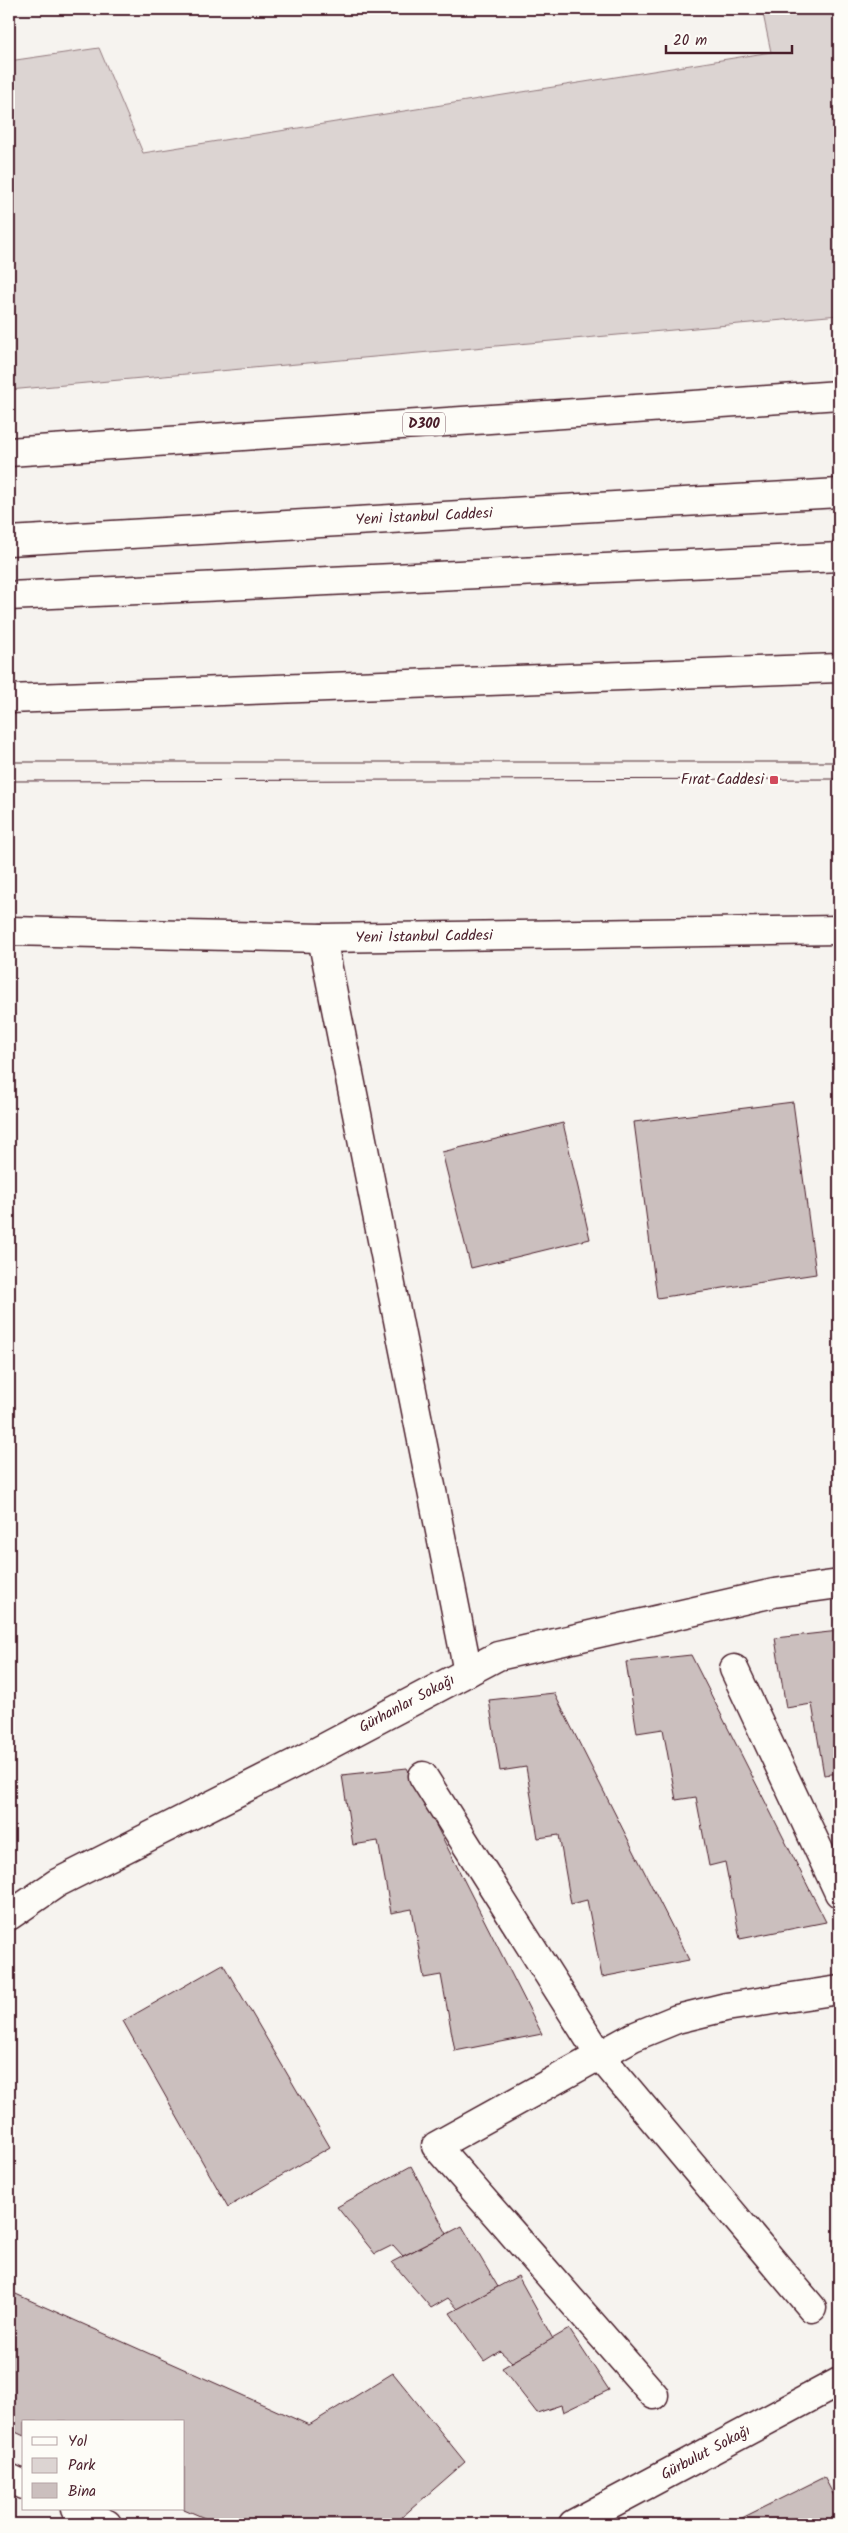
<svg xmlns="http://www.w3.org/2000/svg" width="848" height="2533" font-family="Kalam,sans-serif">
  <rect width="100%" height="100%" fill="#f6f3ef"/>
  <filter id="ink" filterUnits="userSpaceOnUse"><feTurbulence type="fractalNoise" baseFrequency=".02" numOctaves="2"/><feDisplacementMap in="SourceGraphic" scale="10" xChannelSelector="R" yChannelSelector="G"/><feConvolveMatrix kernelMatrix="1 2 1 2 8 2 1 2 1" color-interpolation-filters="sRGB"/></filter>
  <g filter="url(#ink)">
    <path fill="#dcd4d2" stroke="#937a7e" d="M762,9H839V315L9,390V61L99,48L143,153L771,52Z"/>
    <g fill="#cbbfbe" stroke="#4a1f2b">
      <path d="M793,1102L816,1274L657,1298L634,1122Z"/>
      <path d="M563,1123L590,1239L471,1268L442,1152Z"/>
      <path d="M839,1631V1773L824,1775L812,1704L786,1708L775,1638Z"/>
      <path d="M691,1655L826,1922L740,1939L725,1862L709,1866L696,1797L676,1800L663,1729L637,1733L626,1662Z"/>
      <path d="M554,1693L689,1960L602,1977L587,1900L571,1904L559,1835L538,1838L526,1767L500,1771L489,1700Z"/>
      <path d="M407,1768L542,2034L455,2051L441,1975L424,1978L412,1909L391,1913L378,1841L353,1845L342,1775Z"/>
      <path d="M223,1964L330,2147L228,2207L123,2021Z"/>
      <path d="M411,2166L447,2234L403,2256L393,2245L375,2254L337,2207Z"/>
      <path d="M462,2226L498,2287L458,2309L448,2298L431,2308L392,2262Z"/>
      <path d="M518,2276L553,2339L512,2362L500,2351L484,2361L450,2313Z"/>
      <path d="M9,2291L309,2425L393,2373L465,2462L394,2524H218L184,2509V2422H24V2436L9,2429Z"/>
      <path d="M569,2329L609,2390L563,2412L561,2405L537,2413L502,2368Z"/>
      <path d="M824,2477L839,2505V2524H730Z"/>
    </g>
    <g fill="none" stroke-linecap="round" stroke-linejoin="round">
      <defs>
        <g id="minor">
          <path d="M9,931L322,938L839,930"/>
          <path d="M322,938L468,1672"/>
          <path d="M734,1669L839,1893"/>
          <path d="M423,1776L600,2056L812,2308"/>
          <path d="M9,1916L57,1883L301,1760L498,1656L774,1593L839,1584"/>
          <path d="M654,2395L436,2146L633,2037L677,2019L726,2007L839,1990"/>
          <path d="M9,2478L24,2485"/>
          <path d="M75,2509L107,2524"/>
          <path d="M573,2524L839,2382"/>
        </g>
        <g id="highway">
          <path d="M9,452L839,395"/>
          <path d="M9,541L839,493"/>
          <path d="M9,596L839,557"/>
          <path d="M9,699L839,668"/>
        </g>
      </defs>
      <use href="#minor" stroke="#4a1f2b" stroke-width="31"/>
      <use href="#highway" stroke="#4a1f2b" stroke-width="31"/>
      <use href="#minor" stroke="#fdfcf7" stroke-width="28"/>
      <use href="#highway" stroke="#fdfcf7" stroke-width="28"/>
      <g stroke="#4a1f2b" stroke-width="1">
        <path d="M9,762H839"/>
        <path d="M9,781L839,779"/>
      </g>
    </g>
  </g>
  <rect fill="#d1495b" stroke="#fdfcf7" stroke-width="2" x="769" y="775" width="10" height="10" rx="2.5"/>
  <g text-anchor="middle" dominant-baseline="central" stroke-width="5" stroke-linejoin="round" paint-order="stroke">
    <rect fill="#fdfcf7" stroke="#806168" stroke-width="1" x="403" y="412.5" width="42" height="23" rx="4"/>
    <g font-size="14" font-weight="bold" fill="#4a1f2b">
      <text x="424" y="424">D300</text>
    </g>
    <g font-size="15" fill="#4a1f2b" stroke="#fdfcf7">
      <text transform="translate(424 517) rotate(-3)">Yeni İstanbul Caddesi</text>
      <text transform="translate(424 937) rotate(-1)">Yeni İstanbul Caddesi</text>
      <text transform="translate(407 1704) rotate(-28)">Gürhanlar Sokağı</text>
      <text transform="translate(706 2453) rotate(-28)">Gürbulut Sokağı</text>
    </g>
    <g font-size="15" fill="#4a1f2b" stroke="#fdfcf7" text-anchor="end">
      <text x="764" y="780">Fırat Caddesi</text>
    </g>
  </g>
  <rect width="848" height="2533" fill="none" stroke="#fdfcf7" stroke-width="30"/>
  <rect x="15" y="15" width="818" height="2503" fill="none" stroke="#4a1f2b" stroke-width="2" filter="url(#ink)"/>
  <rect x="22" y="2420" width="162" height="90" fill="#fdfcf7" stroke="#b5a4a5"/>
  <rect x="32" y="2437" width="25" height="8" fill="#fdfcf7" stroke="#b5a4a5"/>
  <text x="68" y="2446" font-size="15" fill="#4a1f2b">Yol</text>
  <rect x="32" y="2458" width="25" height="15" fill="#dcd4d2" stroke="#b5a4a5"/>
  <text x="68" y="2470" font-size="15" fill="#4a1f2b">Park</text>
  <rect x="32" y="2483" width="25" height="15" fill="#cbbfbe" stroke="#b5a4a5"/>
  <text x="68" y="2496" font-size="15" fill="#4a1f2b">Bina</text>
  <path d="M666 45v8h126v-8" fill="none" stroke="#4a1f2b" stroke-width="2.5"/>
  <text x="673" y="45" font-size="15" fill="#4a1f2b" stroke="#fdfcf7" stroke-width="4" paint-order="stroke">20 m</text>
</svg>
